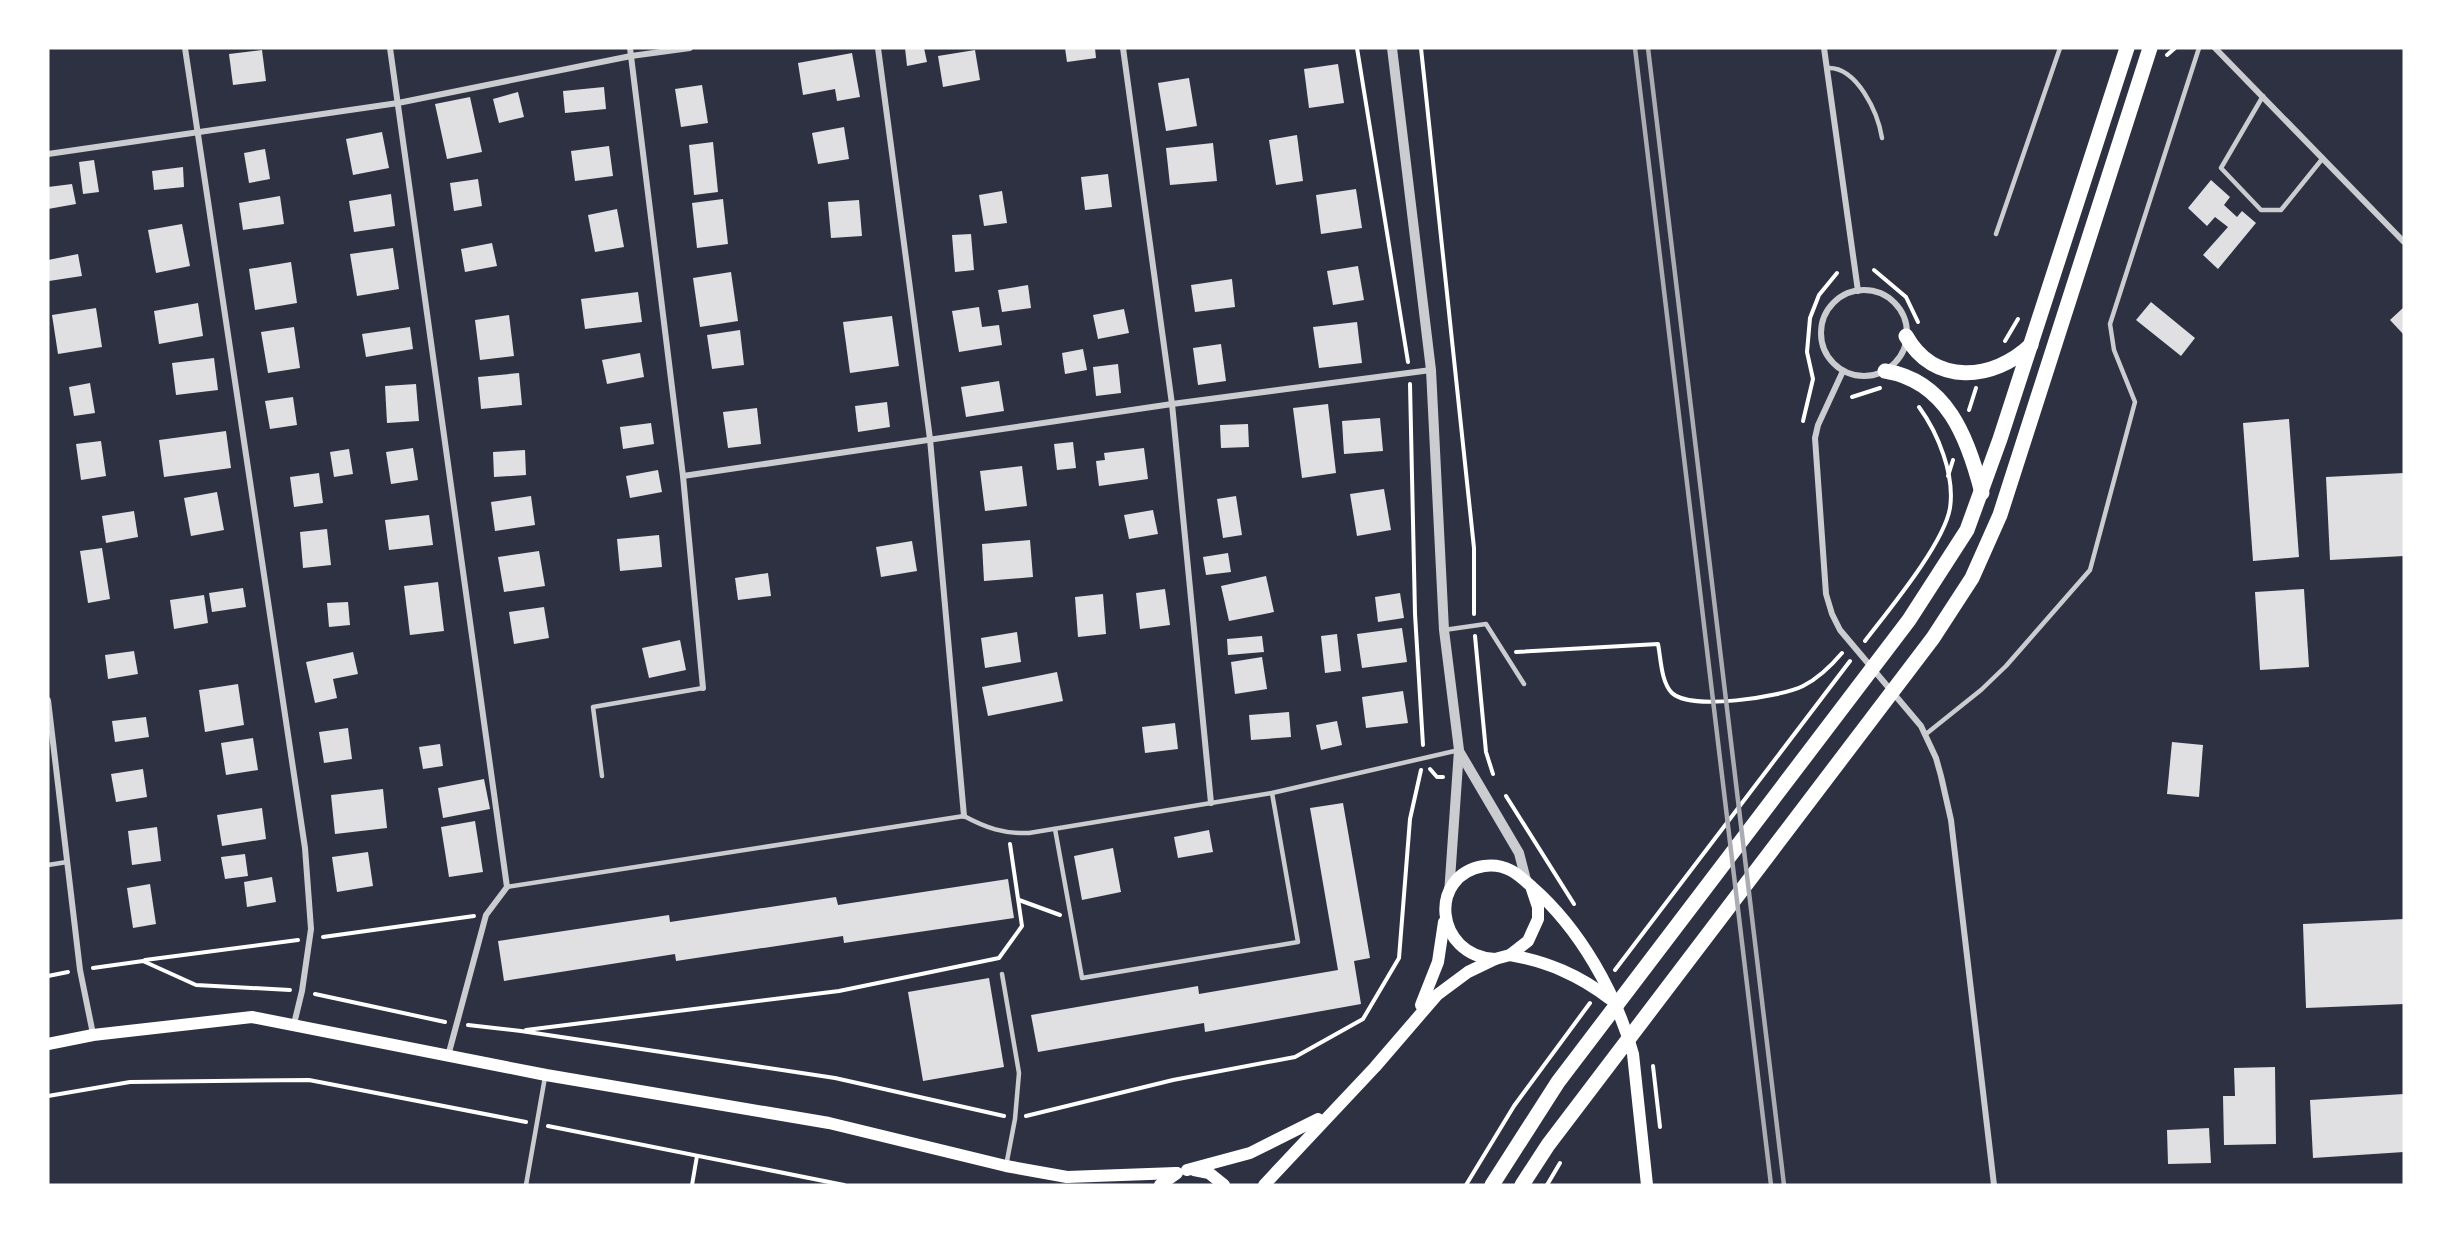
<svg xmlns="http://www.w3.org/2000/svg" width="2452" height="1233" font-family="'Roboto Condensed',sans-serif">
  <rect width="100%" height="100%" fill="#2d3142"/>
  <g fill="#e0e0e3">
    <path d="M905,48H924L927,62L907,66Z"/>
    <path d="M1065,48H1095L1096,58L1067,62Z"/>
    <path d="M262,50L266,81L233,85L229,54Z"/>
    <path d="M975,50L980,80L943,87L938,56Z"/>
    <path d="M852,53L860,97L837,101L835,89L803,95L798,63Z"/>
    <path d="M1338,64L1344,103L1309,108L1304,69Z"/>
    <path d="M1189,78L1197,126L1166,131L1158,83Z"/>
    <path d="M702,85L708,123L681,127L675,89Z"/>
    <path d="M604,87L606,109L565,113L563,91Z"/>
    <path d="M518,92L524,117L499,123L493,99Z"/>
    <path d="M470,97L482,152L447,159L435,104Z"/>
    <path d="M844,127L849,159L818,164L812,133Z"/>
    <path d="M382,132L389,168L353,175L346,139Z"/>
    <path d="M1297,135L1303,181L1276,185L1269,140Z"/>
    <path d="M713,142L718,192L694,195L689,145Z"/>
    <path d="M1213,143L1217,181L1170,185L1166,148Z"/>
    <path d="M609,146L613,176L575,181L571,151Z"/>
    <path d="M265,149L270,179L249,183L244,153Z"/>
    <path d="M94,160L99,192L83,194L79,162Z"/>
    <path d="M183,167L184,187L154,190L152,171Z"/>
    <path d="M1108,174L1112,207L1085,210L1081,177Z"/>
    <path d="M478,179L482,206L454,211L450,183Z"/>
    <path d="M2211,180L2230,197L2224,205L2237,217L2242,211L2256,223L2218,269L2203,255L2228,227L2215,217L2207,226L2188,208Z"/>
    <path d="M72,184L76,204L48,209V187Z"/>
    <path d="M1356,189L1362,228L1321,234L1316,195Z"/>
    <path d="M1002,191L1007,223L984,226L979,195Z"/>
    <path d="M391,194L395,226L354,232L349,201Z"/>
    <path d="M280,196L284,224L243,230L239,203Z"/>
    <path d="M723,199L728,244L697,248L692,203Z"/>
    <path d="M859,200L862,236L831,238L828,202Z"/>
    <path d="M617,209L624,247L595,252L588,215Z"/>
    <path d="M182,224L190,266L156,273L148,230Z"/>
    <path d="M971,234L974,270L955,272L952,235Z"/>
    <path d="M492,243L497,266L465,272L461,249Z"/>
    <path d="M393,248L399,289L357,296L350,254Z"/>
    <path d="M78,254L82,276L49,281L48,260Z"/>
    <path d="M291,262L297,303L255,310L249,269Z"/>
    <path d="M1358,266L1364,300L1333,305L1327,271Z"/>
    <path d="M731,272L738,321L700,327L693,278Z"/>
    <path d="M1232,279L1235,307L1195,312L1191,285Z"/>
    <path d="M1028,285L1031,308L1002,312L998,290Z"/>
    <path d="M638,292L642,322L585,329L581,299Z"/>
    <path d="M2151,302L2195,338L2181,356L2136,320Z"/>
    <path d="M198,303L203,336L159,344L154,311Z"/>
    <path d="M979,307L982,327L999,325L1002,345L959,352L952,311Z"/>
    <path d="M2404,307V335L2390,320Z"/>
    <path d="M96,308L102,347L58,354L52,315Z"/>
    <path d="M1124,309L1129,333L1098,339L1093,315Z"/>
    <path d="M509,315L514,356L480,360L475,320Z"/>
    <path d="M892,316L899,366L850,373L843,322Z"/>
    <path d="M1357,322L1362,363L1319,368L1313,327Z"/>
    <path d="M294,327L300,368L268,373L261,332Z"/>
    <path d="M410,327L413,349L366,357L362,334Z"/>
    <path d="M740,330L744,365L712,369L707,335Z"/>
    <path d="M1221,344L1226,381L1198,385L1193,348Z"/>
    <path d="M1083,349L1087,370L1065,374L1062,353Z"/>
    <path d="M640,353L644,377L607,384L602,360Z"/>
    <path d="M214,358L218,390L176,395L172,363Z"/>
    <path d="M1118,364L1121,393L1096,396L1093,367Z"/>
    <path d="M519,373L522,405L481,409L478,377Z"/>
    <path d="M999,381L1004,411L966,417L961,387Z"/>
    <path d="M90,383L95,413L74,416L69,387Z"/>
    <path d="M416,384L419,421L387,423L385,386Z"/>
    <path d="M293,397L297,425L270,429L265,401Z"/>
    <path d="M887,402L890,427L858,432L855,406Z"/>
    <path d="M1328,404L1336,473L1302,478L1293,408Z"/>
    <path d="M757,408L761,444L728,448L723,412Z"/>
    <path d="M1380,418L1383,451L1344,454L1342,421Z"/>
    <path d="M2289,419L2299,557L2253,561L2243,423Z"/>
    <path d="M651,423L654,444L623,449L620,427Z"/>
    <path d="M1248,424L1249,447L1221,448L1220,425Z"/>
    <path d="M226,431L231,468L164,477L159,440Z"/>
    <path d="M101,441L106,476L81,480L76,444Z"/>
    <path d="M1073,442L1076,468L1057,470L1054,444Z"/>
    <path d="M413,448L418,480L391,484L386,452Z"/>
    <path d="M1144,448L1148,479L1099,486L1096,461L1105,460L1104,453Z"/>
    <path d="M349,449L353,474L334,477L330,452Z"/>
    <path d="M525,450L526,475L494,477L493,452Z"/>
    <path d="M1022,466L1027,506L985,511L980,471Z"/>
    <path d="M658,470L662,492L630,498L626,476Z"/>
    <path d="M319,473L323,503L294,507L290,477Z"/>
    <path d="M2404,473V556L2330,560L2326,477Z"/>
    <path d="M1384,489L1391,530L1357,536L1350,494Z"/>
    <path d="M217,492L224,530L191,536L184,498Z"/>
    <path d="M531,496L535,525L495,531L491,502Z"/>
    <path d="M1236,496L1242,535L1223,538L1217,499Z"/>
    <path d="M1153,510L1158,534L1129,539L1124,515Z"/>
    <path d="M134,511L138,537L106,543L102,516Z"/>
    <path d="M429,515L433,545L389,550L385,520Z"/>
    <path d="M327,529L331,565L303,568L300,532Z"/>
    <path d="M659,535L662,567L620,571L617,539Z"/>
    <path d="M1030,540L1033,577L984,581L982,544Z"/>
    <path d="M912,541L917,571L881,577L876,547Z"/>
    <path d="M102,548L110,599L88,603L80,551Z"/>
    <path d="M539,551L545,586L504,592L498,557Z"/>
    <path d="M1228,553L1231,572L1206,575L1203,557Z"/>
    <path d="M768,573L771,596L738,600L735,578Z"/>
    <path d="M1266,576L1274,612L1229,621L1221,586Z"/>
    <path d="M438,582L444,631L410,635L404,586Z"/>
    <path d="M243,588L246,607L212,612L209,593Z"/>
    <path d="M1165,589L1170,625L1140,629L1136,593Z"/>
    <path d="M2304,589L2309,667L2260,670L2255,592Z"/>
    <path d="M1400,593L1404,618L1378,622L1375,597Z"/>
    <path d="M1103,594L1106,634L1078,637L1075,597Z"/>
    <path d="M204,595L208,623L174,629L170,600Z"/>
    <path d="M348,602L350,625L329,627L327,603Z"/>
    <path d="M544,607L549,638L514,644L509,612Z"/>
    <path d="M1402,628L1407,662L1362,668L1357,634Z"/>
    <path d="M1017,632L1021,662L985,668L981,638Z"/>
    <path d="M1337,634L1341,671L1325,673L1321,636Z"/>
    <path d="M1262,636L1264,652L1228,655L1227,639Z"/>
    <path d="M680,640L686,670L649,678L642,648Z"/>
    <path d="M134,651L138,674L108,679L105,655Z"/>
    <path d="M353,652L358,674L333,679L337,698L315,703L306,662Z"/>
    <path d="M1262,657L1267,689L1235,694L1231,662Z"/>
    <path d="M1057,672L1063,701L988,716L982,687Z"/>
    <path d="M238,684L244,725L205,732L199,690Z"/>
    <path d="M1403,691L1408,723L1366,728L1362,697Z"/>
    <path d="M1289,712L1291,737L1251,740L1249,715Z"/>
    <path d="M146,717L149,737L115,742L112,721Z"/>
    <path d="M1337,721L1342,745L1321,750L1316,725Z"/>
    <path d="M1175,723L1178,749L1145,753L1142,727Z"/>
    <path d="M348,728L352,759L324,763L319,732Z"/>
    <path d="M253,738L258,770L226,775L221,743Z"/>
    <path d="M2172,742L2203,745L2199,797L2167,794Z"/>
    <path d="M440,744L443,766L423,769L419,747Z"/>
    <path d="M143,769L147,797L116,802L111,774Z"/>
    <path d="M484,779L490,809L443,818L438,788Z"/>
    <path d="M383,789L387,828L335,834L331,795Z"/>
    <path d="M1343,803L1370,958L1354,961L1361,1004L1205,1032L1204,1023L1038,1052L1031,1015L1198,986L1199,994L1338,970L1310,808Z"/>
    <path d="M262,808L266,839L222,846L217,815Z"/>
    <path d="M475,821L483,872L449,877L441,827Z"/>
    <path d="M157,827L161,861L132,865L128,831Z"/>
    <path d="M1209,830L1213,852L1178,858L1174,837Z"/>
    <path d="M1113,848L1121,892L1082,900L1074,856Z"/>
    <path d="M368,852L373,886L337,892L332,857Z"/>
    <path d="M245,854L248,876L225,879L221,857Z"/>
    <path d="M272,877L276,902L247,907L244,882Z"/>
    <path d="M1008,879L1014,918L844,943L843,936L676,961L675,954L504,981L498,941L669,915L670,922L836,897L838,905Z"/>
    <path d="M150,884L156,924L133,928L127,888Z"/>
    <path d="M2404,919V1004L2306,1008L2303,924Z"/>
    <path d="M989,978L1004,1067L923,1081L908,992Z"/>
    <path d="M2275,1067L2276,1144L2224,1145L2223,1096H2235L2234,1068Z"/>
    <path d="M2404,1094V1152L2313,1158L2310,1100Z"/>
    <path d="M2209,1128L2211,1163L2168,1164L2167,1130Z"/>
  </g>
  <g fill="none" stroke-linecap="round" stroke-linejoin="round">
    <g stroke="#fff" stroke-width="4">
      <path d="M1357,48L1408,362"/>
      <path d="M1421,48L1474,548V614"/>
      <path d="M2167,55L2175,48"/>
      <path d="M1874,270L1906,297L1918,322"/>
      <path d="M2005,341L2018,319"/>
      <path d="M1410,384L1415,614L1423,745"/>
      <path d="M1852,397L1880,388"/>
      <path d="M1969,410L1976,388"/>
      <path d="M1803,421L1813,379L1807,352L1810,318L1819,295L1837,273"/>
      <path d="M1948,476L1953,460"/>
      <path d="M1475,636L1486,752L1493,774"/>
      <path d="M1865,641C1888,611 1944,544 1950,508C1955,475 1938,433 1919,407"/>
      <path d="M1516,652L1658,644C1661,659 1661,682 1672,693C1691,711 1781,697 1803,686C1819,678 1831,666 1842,653"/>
      <path d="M1430,769L1437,777H1443"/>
      <path d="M1506,796L1574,904"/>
      <path d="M1019,900L1060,915"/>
      <path d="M323,937L474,916"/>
      <path d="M145,960L298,940"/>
      <path d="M93,968L143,961L196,985L290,990"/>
      <path d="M1615,970L1850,661"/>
      <path d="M48,976L68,972"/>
      <path d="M315,994L445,1022"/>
      <path d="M468,1025L521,1031L835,1078L1004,1116"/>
      <path d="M526,1030L839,991L999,958L1022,926L1010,844"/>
      <path d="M1653,1066L1660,1127"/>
      <path d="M48,1096L130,1082L309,1080L526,1122"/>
      <path d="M1026,1116L1173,1080L1295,1057L1363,1019L1399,958L1410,819L1421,770"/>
      <path d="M548,1126L844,1185"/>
      <path d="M692,1185L697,1156"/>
      <path d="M1466,1185L1514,1106L1590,1003"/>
      <path d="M1547,1185L1560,1163"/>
    </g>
    <g stroke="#caccd0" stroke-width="4.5">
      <path d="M1827,68C1857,66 1878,113 1882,138"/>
      <path d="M2263,96L2221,168L2261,210H2281L2323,158"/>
      <path d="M1996,234L2060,48"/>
      <path d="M1444,630L1486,624L1524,684"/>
      <path d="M1926,734L1981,690L2006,666L2090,570L2135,402L2114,350L2110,324L2199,48"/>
      <path d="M602,776L593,707L703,688"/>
      <path d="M1055,829L1082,978L1298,942L1272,793"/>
      <path d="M48,865L67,862"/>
      <path d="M507,887L964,816C986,828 1004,834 1029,833L1272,793L1459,750"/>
      <path d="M1002,974L1019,1073L1015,1119L1006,1166"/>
      <path d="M526,1185L545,1077"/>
    </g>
    <g stroke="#caccd0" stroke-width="6">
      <path d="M185,48L305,848L311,929L302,991L294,1024"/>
      <path d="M390,48L507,887L486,915L448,1056"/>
      <path d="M630,48L683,476L703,688"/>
      <path d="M878,48L930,439L964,816"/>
      <path d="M1123,48L1172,404L1211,803"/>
      <path d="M1824,48L1858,291"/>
      <path d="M2215,48L2404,242"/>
      <path d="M48,154L398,103L631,56L690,48"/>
      <circle cx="1864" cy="333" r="43"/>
      <path d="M1843,371L1818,425L1815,438L1826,594L1832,614L1840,630L1921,726L1936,758L1941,776L1951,820L1994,1185"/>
      <path d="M683,476L1172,404L1431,370"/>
      <path d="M48,700L80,970L93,1034"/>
    </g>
    <g stroke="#caccd0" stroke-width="10">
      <path d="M1392,48L1431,370L1444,630L1459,750L1449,894"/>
      <path d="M1459,751L1519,853L1526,880"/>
    </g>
    <g stroke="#fff" stroke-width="12">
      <path d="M1510,955C1548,962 1579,975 1610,999"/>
      <path d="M1495,959C1435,956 1427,875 1484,866C1506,863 1518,874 1532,887C1580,929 1616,993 1633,1054L1647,1185"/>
      <path d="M1421,1005L1438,962L1444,922"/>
      <path d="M48,1044L93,1035L252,1017L546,1075L829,1123L1006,1166L1067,1177L1176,1173"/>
      <path d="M1187,1170L1250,1153L1318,1119"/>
      <path d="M1194,1170L1209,1173L1224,1185"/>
      <path d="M1160,1185L1177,1173"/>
      <path d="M1264,1185L1375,1067L1437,995L1468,972L1495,959L1510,955L1528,941L1538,919V907L1532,889"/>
    </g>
    <g stroke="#fff" stroke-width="15">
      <path d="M1906,336C1934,386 1993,381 2031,345"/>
      <path d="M1885,371C1947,381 1968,438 1982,493"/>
      <path d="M1492,1185L1558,1082L1909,620L1967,530L2000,439L2127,48"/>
      <path d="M1522,1185L1548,1145L1933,638L1972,578L2000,515L2150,48"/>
    </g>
    <g stroke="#abadb3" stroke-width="4.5">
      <path d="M1635,48L1771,1185"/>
      <path d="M1648,48L1784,1185"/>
    </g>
  </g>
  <rect width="2452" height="1233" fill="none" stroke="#ffffff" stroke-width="99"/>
</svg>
